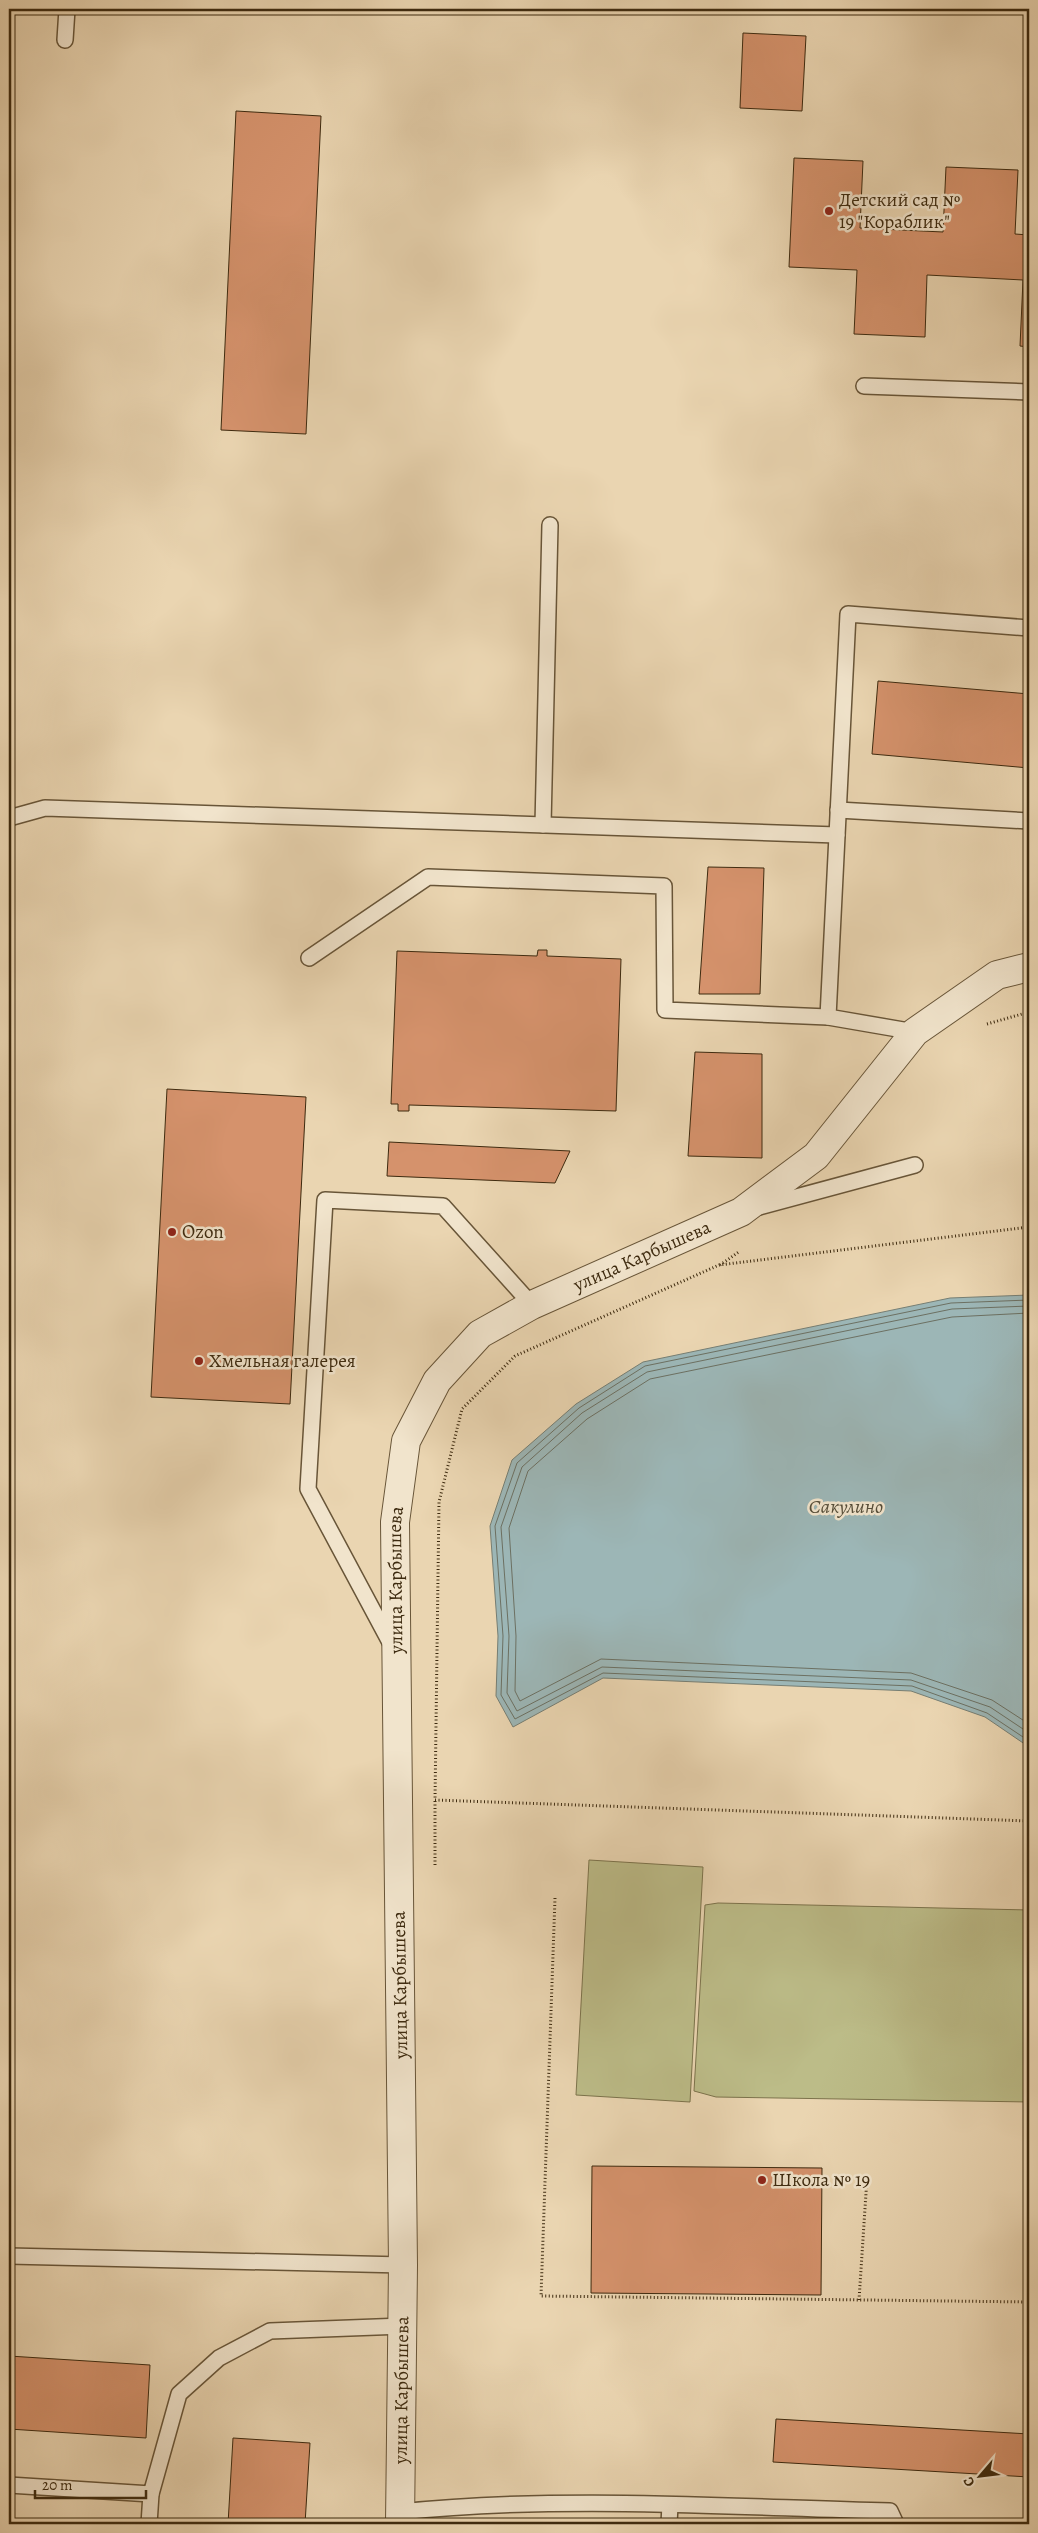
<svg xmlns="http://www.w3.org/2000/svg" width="1038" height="2533" font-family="Alegreya,serif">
  <rect width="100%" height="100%" fill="#ead5b1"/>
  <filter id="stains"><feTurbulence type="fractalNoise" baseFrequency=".004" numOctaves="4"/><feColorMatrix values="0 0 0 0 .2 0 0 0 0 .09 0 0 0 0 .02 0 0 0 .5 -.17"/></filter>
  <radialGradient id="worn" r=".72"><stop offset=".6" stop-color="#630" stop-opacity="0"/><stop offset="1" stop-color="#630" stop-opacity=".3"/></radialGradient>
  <g fill="#bcbc88" stroke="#7c734c">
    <path d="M589,1860L703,1867L690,2102L576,2095Z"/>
    <path d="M718,1903L1029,1910V2102L716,2097L694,2091L705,1905Z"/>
  </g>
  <path fill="#9cb6b6" stroke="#767e73" d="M1029,1295V1747L985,1717L911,1691L603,1678L513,1727L496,1696L498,1636L490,1526L512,1460L576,1404L643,1362L950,1298Z"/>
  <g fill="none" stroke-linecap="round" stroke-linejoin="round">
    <g stroke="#6c7062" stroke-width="1">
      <path d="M1029,1300L951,1303L645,1366L579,1408L517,1463L495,1526L503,1636L501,1695L515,1719L603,1673L912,1686L987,1713L1029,1741"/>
      <path d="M1029,1306L952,1309L647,1372L582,1413L522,1467L501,1527L509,1636L507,1693L517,1711L602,1667L911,1680L990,1707L1029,1733"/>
      <path d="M1029,1313L952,1317L650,1379L587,1419L528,1471L509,1528L516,1636L515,1691L520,1701L601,1659L911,1673L992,1700L1029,1724"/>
    </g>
  </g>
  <g fill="#d5926c" stroke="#3d2a0f">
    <path d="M743,33L806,36L802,111L740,108Z"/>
    <path d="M236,111L321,116L306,434L221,430Z"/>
    <path d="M794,158L863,161L860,228L943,232L946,167L1018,170L1015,234L1029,235V347L1020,346L1023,280L927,275L925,337L854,334L857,270L789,267Z"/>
    <path d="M878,681L1029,694V768L872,754Z"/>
    <path d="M708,867L764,868L760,994H699Z"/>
    <path d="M538,950H547V956L621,959L616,1111L409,1105V1111H398V1104H391L397,951L537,956Z"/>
    <path d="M695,1052L762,1054V1158L688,1156Z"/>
    <path d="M167,1089L306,1097L290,1404L151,1397Z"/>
    <path d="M389,1142L570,1151L555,1183L387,1176Z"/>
    <path d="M592,2166L822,2168L821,2295L591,2293Z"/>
    <path d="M9,2356L150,2365L146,2438L9,2429Z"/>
    <path d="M776,2419L1029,2434V2477L773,2462Z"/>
    <path d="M233,2438L310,2443L305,2524H228Z"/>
  </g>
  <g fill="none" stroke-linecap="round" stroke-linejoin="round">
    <defs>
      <g id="service">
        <path d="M65,40L67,9"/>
        <path d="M864,386L1029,392"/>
        <path d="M838,810L1029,821"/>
        <path d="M9,818L45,808L837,835"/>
        <path d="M543,825L550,525"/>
        <path d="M309,958L428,877L664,886L665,1010L828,1017"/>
        <path d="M915,1032L828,1017L848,614L1029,628"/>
        <path d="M759,1207L915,1165"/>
        <path d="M392,1646L308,1489L325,1200L443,1206L532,1305"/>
        <path d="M9,2256L403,2265"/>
        <path d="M9,2485L151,2494L179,2394L219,2358L270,2331L403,2326"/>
        <path d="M400,2512C562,2495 728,2507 890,2511L896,2524"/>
        <path d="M149,2524L151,2494"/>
        <path d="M669,2524L670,2505"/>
      </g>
      <g id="minor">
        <path id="s1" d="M400,2524L403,2265L395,1522L406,1441L437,1381L480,1334L532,1305L741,1212L816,1156L915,1032L997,975L1029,967"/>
      </g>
    </defs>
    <use href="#service" stroke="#685538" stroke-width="18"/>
    <use href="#minor" stroke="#685538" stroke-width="30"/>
    <g stroke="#3d2a0f" stroke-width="3" stroke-dasharray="1 2.5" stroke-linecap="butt">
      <path d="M987,1024L1029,1012"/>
      <path d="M1029,1227L719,1265L515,1356L462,1409L439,1502L435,1800L1029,1821"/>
      <path d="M720,1265L740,1251"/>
      <path d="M435,1865V1800"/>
      <path d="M555,1898L541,2296L1029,2302"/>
      <path d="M859,2300L867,2178"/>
    </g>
    <use href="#service" stroke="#f1e4cc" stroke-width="15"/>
    <use href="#minor" stroke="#f1e4cc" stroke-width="28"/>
  </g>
  <g fill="#8f2418" stroke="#f1e4cc" stroke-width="2">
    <circle cx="829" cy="211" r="5"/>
    <circle cx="172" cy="1232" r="5"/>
    <circle cx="199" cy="1361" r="5"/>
    <circle cx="762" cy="2180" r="5"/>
  </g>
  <g text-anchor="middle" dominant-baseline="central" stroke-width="5" stroke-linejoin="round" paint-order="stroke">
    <g font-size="19" fill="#3d2a0f" stroke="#f1e4cc" text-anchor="start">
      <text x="839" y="200">Детский сад №<tspan x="839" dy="22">19 "Кораблик"</tspan></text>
      <text x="182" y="1232">Ozon</text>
      <text x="209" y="1361">Хмельная галерея</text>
      <text x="772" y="2180">Школа № 19</text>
    </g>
    <g font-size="19" fill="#3d2a0f" stroke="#f1e4cc">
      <text stroke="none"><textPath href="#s1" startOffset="1395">улица Карбышева</textPath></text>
      <text stroke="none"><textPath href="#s1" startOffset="944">улица Карбышева</textPath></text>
      <text transform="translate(400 1985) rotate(-91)">улица Карбышева</text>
      <text stroke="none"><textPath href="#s1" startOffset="134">улица Карбышева</textPath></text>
    </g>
    <g font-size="20" font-style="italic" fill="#554d39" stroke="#f1e4cc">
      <text x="846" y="1506">Сакулино</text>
    </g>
  </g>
  <rect width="1038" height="2533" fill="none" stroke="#ead5b1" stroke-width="30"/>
  <rect x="10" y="10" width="1018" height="2513" fill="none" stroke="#3d2a0f" stroke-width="2.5"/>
  <rect x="15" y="15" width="1008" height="2503" fill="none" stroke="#3d2a0f"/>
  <g transform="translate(980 2476) rotate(242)" stroke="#f1e4cc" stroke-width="4" paint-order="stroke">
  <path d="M0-4L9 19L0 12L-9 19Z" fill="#3d2a0f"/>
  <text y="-8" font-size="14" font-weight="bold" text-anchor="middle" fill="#3d2a0f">С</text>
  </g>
  <path d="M35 2490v8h111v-8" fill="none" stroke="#3d2a0f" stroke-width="2.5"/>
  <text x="42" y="2490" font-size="15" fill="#3d2a0f" stroke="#f1e4cc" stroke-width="4" paint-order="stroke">20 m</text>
  <rect width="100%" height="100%" filter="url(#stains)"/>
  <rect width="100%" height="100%" fill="url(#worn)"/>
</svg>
